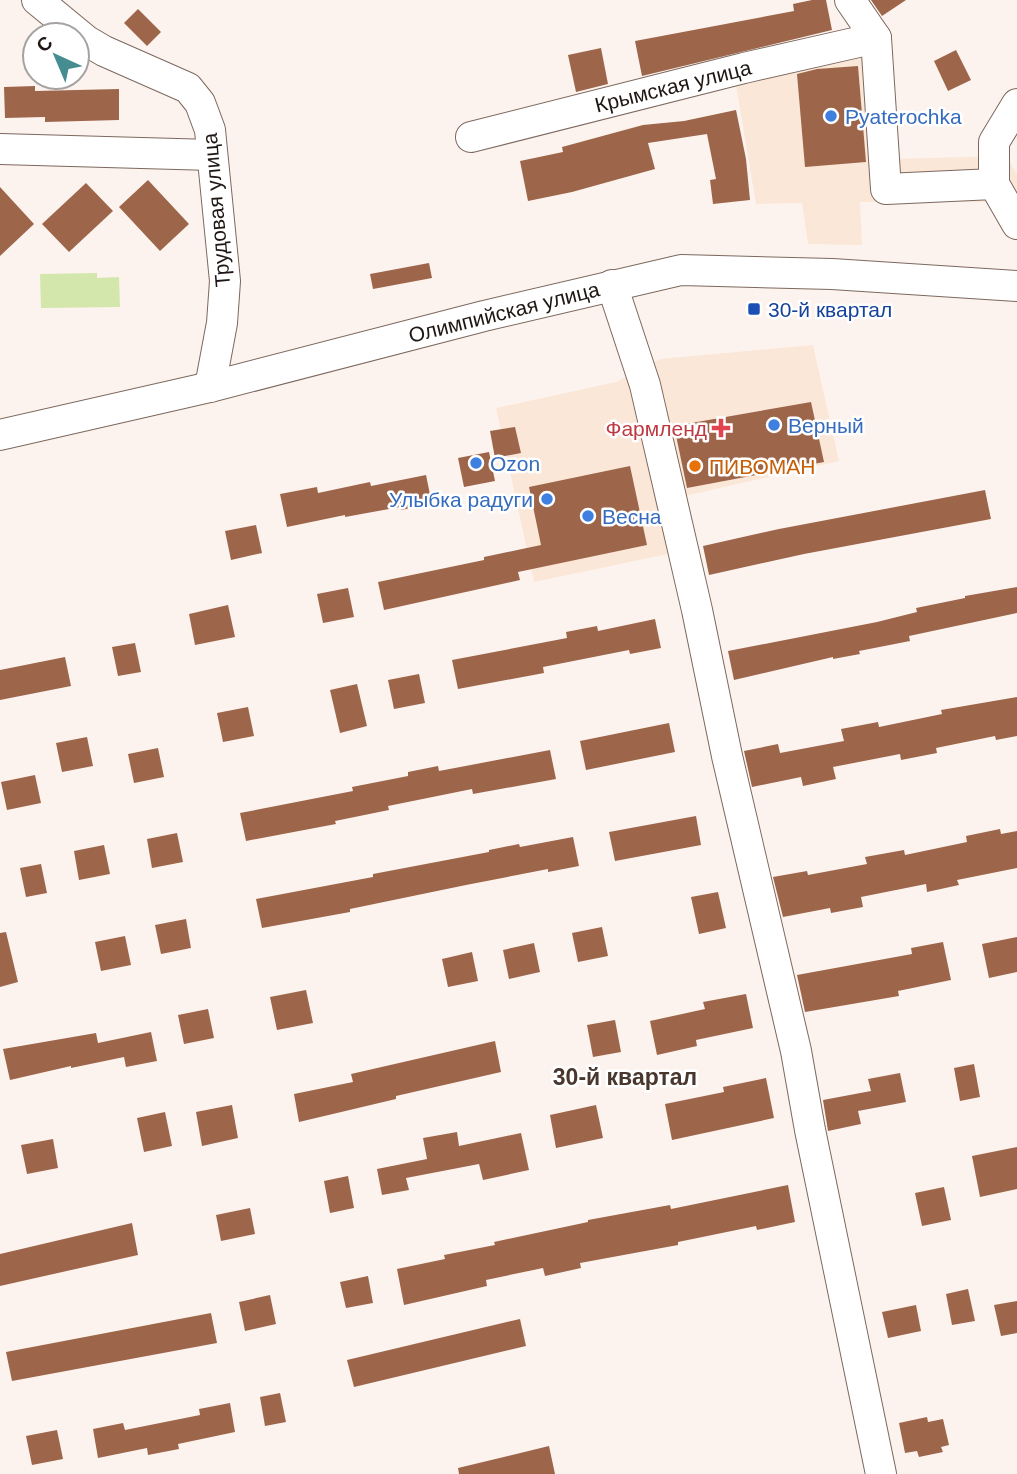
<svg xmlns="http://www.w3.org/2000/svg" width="1017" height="1474" font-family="Helvetica,sans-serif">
  <rect width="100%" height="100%" fill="#fdf3ee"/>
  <g fill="#fbe7d7">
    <path d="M880,29L891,159L1007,156L1017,175V202H860L862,245L808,244L802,203L756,204L733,67Z"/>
    <path d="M813,345L839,461L680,497L692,549L534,582L496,408L616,382L660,359Z"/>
  </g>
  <path fill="#d3e6ac" d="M97,273V278L119,277L120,307L41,308L40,274Z"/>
  <g fill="#9d664b">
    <path d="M812,0H826L832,30L642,76L635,41L794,11L793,4Z"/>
    <path d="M871,0H906L882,16Z"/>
    <path d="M138,9L161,32L147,46L124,23Z"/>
    <path d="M601,48L608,84L576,92L568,55Z"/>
    <path d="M956,50L971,80L948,91L934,61Z"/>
    <path d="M858,66L866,162L805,167L797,74L817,69Z"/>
    <path d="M35,86V91L119,89V120L45,122V117L5,118L4,87Z"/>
    <path d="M736,110L746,159L750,200L713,204L710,180L716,179L707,134L648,143L655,169L572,192L528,201L520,161L563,152L562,147L643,125L684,121Z"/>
    <path d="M148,180L189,224L160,251L119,207Z"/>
    <path d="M86,183L113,211L69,252L42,224Z"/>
    <path d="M0,187L34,224L0,256Z"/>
    <path d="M429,263L432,278L373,289L370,274Z"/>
    <path d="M811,402L824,462L687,488L674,426Z"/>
    <path d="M515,427L521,453L495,458L490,431Z"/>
    <path d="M489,452L495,481L464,487L458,458Z"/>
    <path d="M630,466L647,545L518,572L520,580L384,610L378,582L484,560V557L541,545L529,487Z"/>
    <path d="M426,475L432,504L401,510L400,507L345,517V515L287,527L280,494L317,487L318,493L370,482L371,486Z"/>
    <path d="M985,490L991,519L804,554L709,575L703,546L779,529Z"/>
    <path d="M256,525L262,553L231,560L225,531Z"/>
    <path d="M1017,587V613L909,636L910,641L859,651L860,654L833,659V657L734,680L728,651L877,622L917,612L916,608L965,598V596Z"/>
    <path d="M348,588L354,617L323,623L317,594Z"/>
    <path d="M228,605L235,637L195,645L189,614Z"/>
    <path d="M655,619L661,648L630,654L629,650L543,667L544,673L458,689L452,660L567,638L566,632L597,626L598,631Z"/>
    <path d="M135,643L141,672L118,676L112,647Z"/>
    <path d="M65,657L71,686L0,700V670Z"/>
    <path d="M419,674L425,703L394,709L388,680Z"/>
    <path d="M357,684L367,726L340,733L330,690Z"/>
    <path d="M1017,697V736L996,740L995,736L936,748L937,753L901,760L900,754L833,767L836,779L803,786L801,777L752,787L744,751L778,744L780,753L844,741L841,729L878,722L879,727L942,714L941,710Z"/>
    <path d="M248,707L254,736L223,742L217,713Z"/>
    <path d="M669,723L675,752L586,770L580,741Z"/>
    <path d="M87,737L93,766L62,772L56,743Z"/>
    <path d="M158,748L164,777L134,783L128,754Z"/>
    <path d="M550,750L556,779L473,794L472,789L388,806L389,810L335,821L336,824L246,841L240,813L353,791L352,787L408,776V772L438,766L439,771Z"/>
    <path d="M35,775L41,803L7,810L1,782Z"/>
    <path d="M696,816L701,845L615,861L609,832Z"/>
    <path d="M1000,829L1001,834L1017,831V868L957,880L959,885L927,892L926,884L861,897L863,907L831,913L830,908L783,917L773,877L807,871L808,875L867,864L865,857L904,850L905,855L967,842L966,836Z"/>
    <path d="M177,833L183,862L152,868L147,839Z"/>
    <path d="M573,837L579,866L548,872V869L466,885L350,909V912L262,928L256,899L373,877V874L489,852V850L519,844L520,847Z"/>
    <path d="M104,845L110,874L79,880L74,851Z"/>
    <path d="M41,864L47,893L26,897L20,868Z"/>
    <path d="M718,892L726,928L699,934L691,897Z"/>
    <path d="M186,919L191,948L161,954L155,925Z"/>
    <path d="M602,927L608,956L578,962L572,933Z"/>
    <path d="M6,932L18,982L0,987V933Z"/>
    <path d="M125,936L131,965L101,971L95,942Z"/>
    <path d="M1017,937V972L989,978L982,944Z"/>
    <path d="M943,942L951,980L898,991L899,996L805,1012L797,975L912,954L911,948Z"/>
    <path d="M534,943L540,972L509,979L503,950Z"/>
    <path d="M472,952L478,981L448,987L442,959Z"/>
    <path d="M306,990L313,1023L277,1030L270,997Z"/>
    <path d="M746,994L753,1028L696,1040L697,1046L657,1055L650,1021L705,1009L703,1002Z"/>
    <path d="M208,1009L214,1038L184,1044L178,1015Z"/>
    <path d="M615,1020L621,1052L593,1057L587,1025Z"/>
    <path d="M151,1032L157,1061L126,1067L124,1057L71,1068V1066L10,1080L3,1049L96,1033L98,1043Z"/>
    <path d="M495,1041L501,1072L396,1096V1099L299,1122L294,1094L353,1082L351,1074Z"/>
    <path d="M974,1064L980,1097L960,1101L954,1068Z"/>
    <path d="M900,1073L906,1102L858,1111L861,1124L828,1131L823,1100L871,1091L868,1079Z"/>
    <path d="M766,1078L774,1118L672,1140L665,1104L724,1092L723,1087Z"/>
    <path d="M232,1105L238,1138L202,1146L196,1112Z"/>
    <path d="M596,1105L603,1138L556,1148L550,1115Z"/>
    <path d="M165,1112L172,1146L144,1152L137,1118Z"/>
    <path d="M457,1132L459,1146L521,1133L529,1170L483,1180L479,1164L406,1178L409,1190L382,1195L377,1169L427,1159L423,1138Z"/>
    <path d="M53,1139L58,1168L27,1174L21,1145Z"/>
    <path d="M1017,1147V1189L980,1197L972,1156Z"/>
    <path d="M348,1176L354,1208L330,1213L324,1181Z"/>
    <path d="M788,1185L795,1222L757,1230L756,1226L678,1242V1245L580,1263L581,1268L545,1276L543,1268L486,1280L487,1286L404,1305L397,1269L445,1259L444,1255L495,1245L494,1242L588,1222V1220L670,1205L671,1209Z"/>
    <path d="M944,1187L951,1220L922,1226L915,1193Z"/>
    <path d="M250,1208L255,1234L221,1241L216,1215Z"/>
    <path d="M132,1223L138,1255L0,1286V1254Z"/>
    <path d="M368,1276L373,1303L346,1308L340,1282Z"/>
    <path d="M968,1289L975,1321L952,1325L946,1294Z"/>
    <path d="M270,1295L276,1324L245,1331L239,1302Z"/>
    <path d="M1017,1301V1333L1001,1336L994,1305Z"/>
    <path d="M916,1305L921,1331L888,1338L882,1312Z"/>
    <path d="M211,1313L217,1343L12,1381L6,1352Z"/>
    <path d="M520,1319L526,1346L354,1387L347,1360Z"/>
    <path d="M280,1393L286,1422L265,1426L260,1397Z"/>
    <path d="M230,1403L235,1432L178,1444L179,1449L148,1455L147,1448L98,1458L93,1429L123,1423L125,1430L200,1415L199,1409Z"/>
    <path d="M927,1417L928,1422L943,1419L949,1445L941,1447L943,1452L919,1457L917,1451L905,1453L899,1423Z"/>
    <path d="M57,1430L63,1459L32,1465L26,1436Z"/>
    <path d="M549,1446L555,1474H459L458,1468Z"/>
  </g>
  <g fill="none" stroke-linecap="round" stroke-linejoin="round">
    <defs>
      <g id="minor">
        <path d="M37,0L87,41L104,51L188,88L200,103L210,130L225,281L222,323L210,387"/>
        <path d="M850,0L876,38L886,189L994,184"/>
        <path d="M1017,104L994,142V184L1017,224"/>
        <path d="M471,137L744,68L876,38"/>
        <path d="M0,149L212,155"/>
        <path d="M612,285L645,385L697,610L727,756L796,1051L810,1130L881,1474"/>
        <path d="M0,435L210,387L484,316L681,270L832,274L1017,286"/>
      </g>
    </defs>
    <use href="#minor" stroke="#7c685e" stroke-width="32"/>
    <use href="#minor" stroke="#fff" stroke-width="30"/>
  </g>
  <g fill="#3f7fe0" stroke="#fff" stroke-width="2.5">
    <circle cx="831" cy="116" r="7"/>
    <circle cx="774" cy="425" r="7"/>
    <circle cx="476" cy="463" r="7"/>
    <circle cx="547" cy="499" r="7"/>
    <circle cx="588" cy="516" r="7"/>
  </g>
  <rect fill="#1a4fb4" stroke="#fff" stroke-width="2.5" x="747" y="302" width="14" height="14" rx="3.5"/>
  <path fill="#e0444e" stroke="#fff" stroke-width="2.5" d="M717.5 417.5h7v7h7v7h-7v7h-7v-7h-7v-7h7z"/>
  <circle fill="#e8710a" stroke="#fff" stroke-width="2.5" cx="695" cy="466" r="7"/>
  <g text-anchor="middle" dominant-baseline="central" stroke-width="5" stroke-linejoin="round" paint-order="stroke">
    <g font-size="21" fill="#1f1713" stroke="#fff">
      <text transform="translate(673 86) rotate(-14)">Крымская улица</text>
      <text transform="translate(216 210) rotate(-95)">Трудовая улица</text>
      <text transform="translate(504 312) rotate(-14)">Олимпийская улица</text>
    </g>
    <g font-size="21" fill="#366cbe" stroke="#fff" text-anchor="start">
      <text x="845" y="116">Pyaterochka</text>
      <text x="788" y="425">Верный</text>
      <text x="490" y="463">Ozon</text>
      <text x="533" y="499" text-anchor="end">Улыбка радуги</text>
      <text x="602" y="516">Весна</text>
    </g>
    <g font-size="21" fill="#164399" stroke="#fff" text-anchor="start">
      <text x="768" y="309">30-й квартал</text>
    </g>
    <g font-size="21" fill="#be3a42" stroke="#fff" text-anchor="end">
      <text x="707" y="428">Фармленд</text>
    </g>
    <g font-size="21" fill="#c56008" stroke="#fff" text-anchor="start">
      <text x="709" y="466">ПИВОМАН</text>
    </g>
    <g font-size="23" font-weight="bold" fill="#49372e" stroke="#fff">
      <text x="625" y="1077">30-й квартал</text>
    </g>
  </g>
  <g transform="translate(56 56) rotate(316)"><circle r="33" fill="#ffffff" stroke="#a5a2a1" stroke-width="2"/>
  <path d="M0-5L12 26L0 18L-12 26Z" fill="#458d91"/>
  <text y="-10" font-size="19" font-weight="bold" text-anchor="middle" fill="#1f1713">С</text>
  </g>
</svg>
